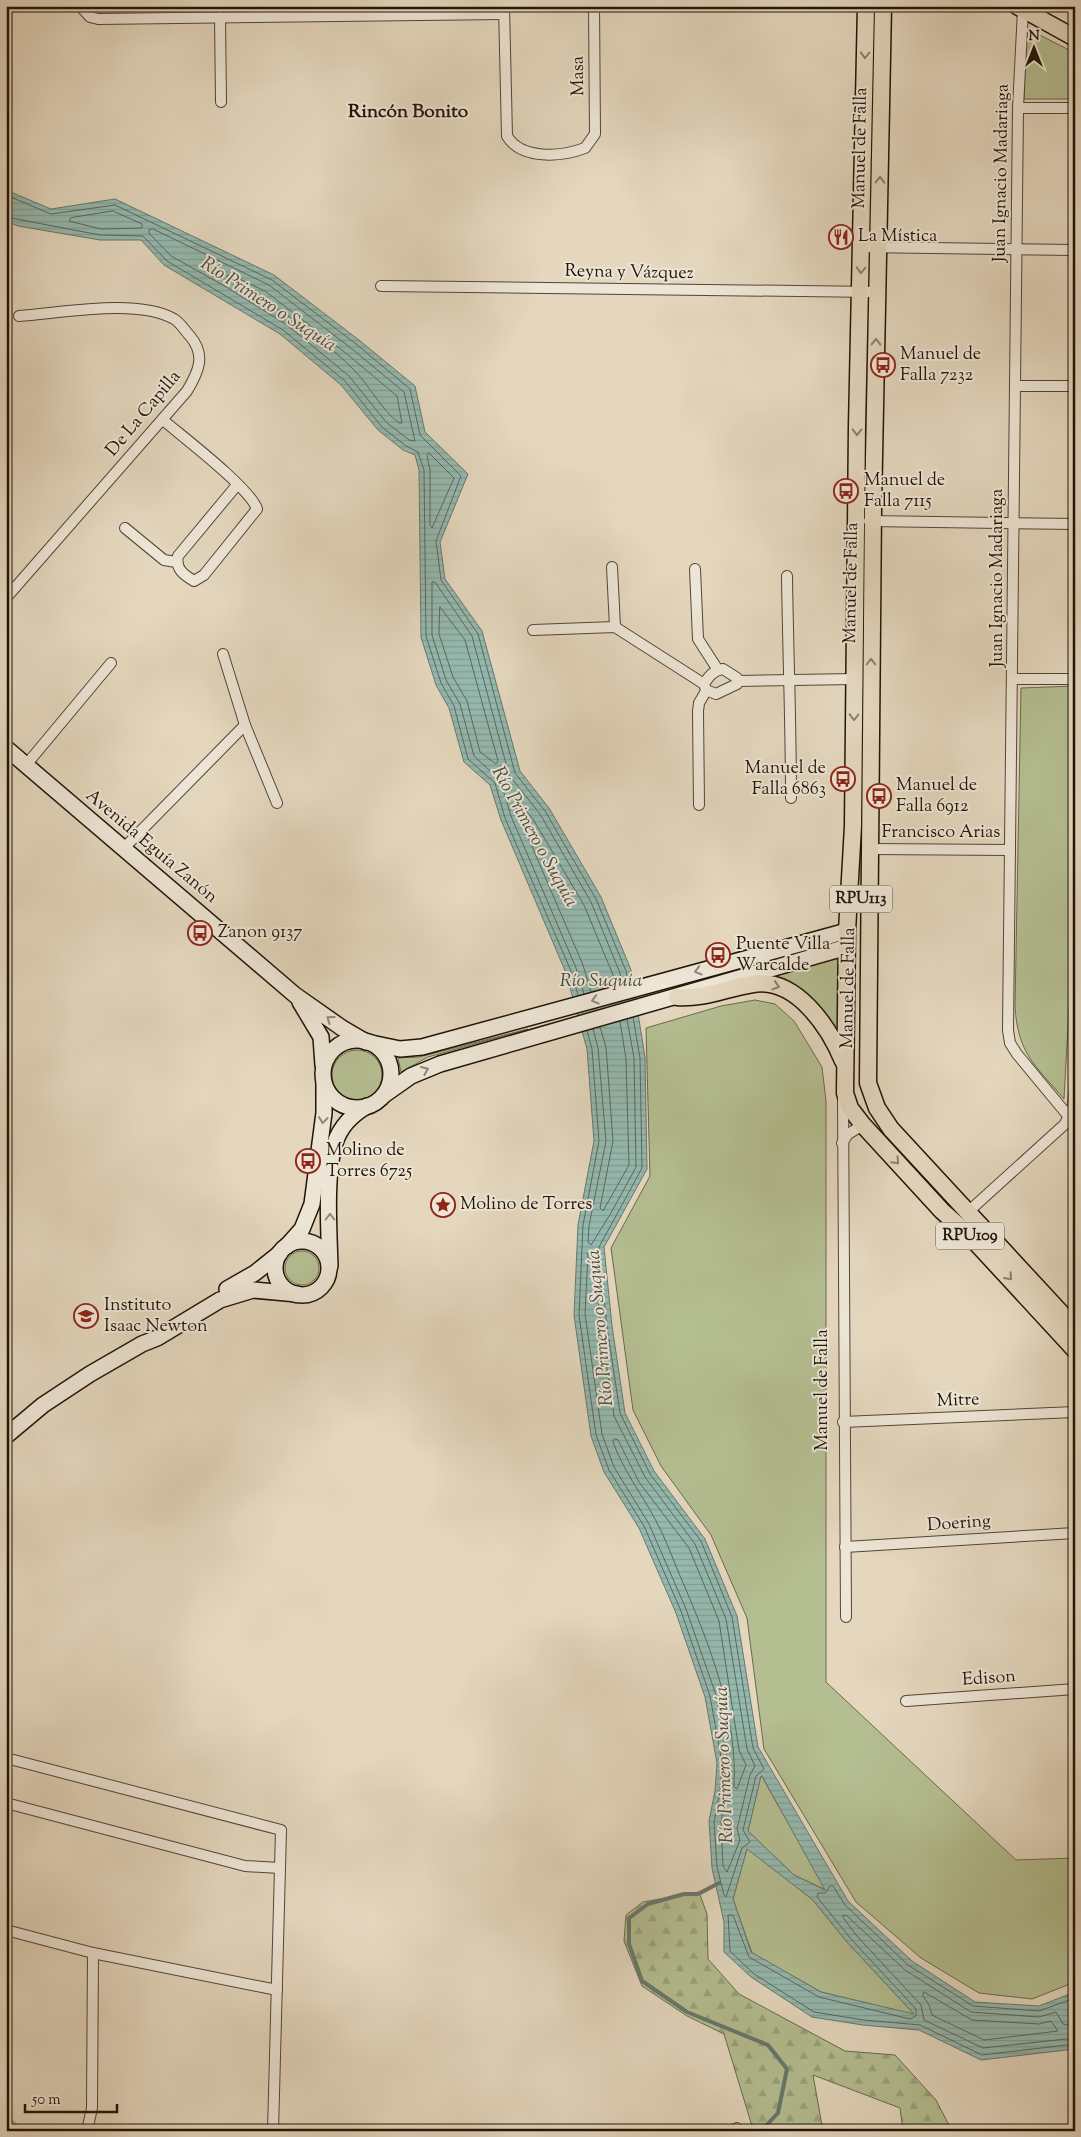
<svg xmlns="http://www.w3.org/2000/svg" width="1081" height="2137" font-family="'Sorts Mill Goudy',serif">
  <defs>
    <pattern id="forest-firs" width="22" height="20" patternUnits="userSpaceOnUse" patternTransform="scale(1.25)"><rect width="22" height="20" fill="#b4be91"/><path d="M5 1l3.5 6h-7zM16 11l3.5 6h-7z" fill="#9aa27c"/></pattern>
    <pattern id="water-rules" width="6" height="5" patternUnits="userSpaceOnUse" patternTransform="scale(1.25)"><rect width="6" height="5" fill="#95bab0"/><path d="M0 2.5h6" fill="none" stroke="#809f96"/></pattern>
  </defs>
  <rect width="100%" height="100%" fill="#e4d7be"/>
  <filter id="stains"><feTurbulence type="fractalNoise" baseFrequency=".004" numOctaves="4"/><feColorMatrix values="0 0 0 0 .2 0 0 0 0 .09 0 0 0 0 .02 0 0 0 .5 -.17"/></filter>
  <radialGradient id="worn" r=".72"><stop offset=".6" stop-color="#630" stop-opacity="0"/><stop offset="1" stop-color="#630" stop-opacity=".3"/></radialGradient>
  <g fill="#b4be91" stroke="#6a694c">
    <path d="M1026,28L1075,53V99H1024Z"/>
    <path d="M1075,686V896L1064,1099C1035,1065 1018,1054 1015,1007L1021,688Z"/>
    <path d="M840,956L839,1038C820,1011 803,981 769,974Z"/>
    <path d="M755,1000L775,1004L794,1021L822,1067L826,1101V1682L1016,1860L1075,1858V1982L1032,1999L979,1993L921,1958L856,1902L764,1749L747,1618L711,1535L661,1466L633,1410L611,1248L650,1176L646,1028L721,1006Z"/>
    <path d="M528,1029L428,1057L401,1072L398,1058L419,1057Z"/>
    <circle cx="357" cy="1075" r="25"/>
    <circle cx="302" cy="1268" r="17"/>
    <path d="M761,1775L826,1890L794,1875L748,1831Z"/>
    <path d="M747,1848L813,1900L847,1942L915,2015L821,1992L752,1953L733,1899Z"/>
  </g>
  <path fill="url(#forest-firs)" stroke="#6a694c" d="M699,1892L707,1914L708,1959L739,1994L845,2051L895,2055L936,2100L951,2129L954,2131H903L900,2108L813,2075L823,2131H737L752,2126L724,2034L687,2016L642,1986L624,1941L626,1915L643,1902Z"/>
  <path fill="url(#water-rules)" stroke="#67786d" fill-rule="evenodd" d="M6,190L51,209L115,199L274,275L359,340L415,386L425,432L468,474L440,542L445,579L482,631L520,771L549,808L601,897L631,970L645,1057L647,1169L604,1247L612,1326L625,1413L654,1471L705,1539L737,1616L758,1747L848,1901L912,1961L975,2002L1039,2006L1075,1992V2009L1069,2014L1075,2016V2049L981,2060L919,2030L863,2025L812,2017L751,1977L724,1952V1922L712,1868L709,1821L715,1791L717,1763L705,1697L676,1613L639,1528L604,1472L591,1436L574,1315L578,1225L594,1141L587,1049L566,973L501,820L490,785L464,762L449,708L436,685L421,637L419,470L415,455L403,450L378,430L341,385L280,334L164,265L141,240H100L18,226L6,221ZM761,1776H762L825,1890L794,1875L748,1831ZM747,1849L813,1900L847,1942L914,2014L821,1992L751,1952L733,1899Z"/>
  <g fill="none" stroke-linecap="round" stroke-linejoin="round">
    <g stroke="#5b675c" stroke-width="1">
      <path d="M6,195L51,214L115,205L272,280L356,344L410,389L420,435L461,476L436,541L441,580L478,634L515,773L545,811L596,899L626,971L628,982"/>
      <path d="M113,211L142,224V228L101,229L69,221L71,218Z"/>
      <path d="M6,217L100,235L143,236L167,261L283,330L345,381L382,427L406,446L418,452L424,470L426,636L441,683L454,706L468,759L495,783L505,818L571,971L578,995"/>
      <path d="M153,229L269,285L352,349L404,392L415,441L409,440L386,422L349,376L287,325L228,288L171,256L149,233V230Z"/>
      <path d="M231,275L265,291L347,354L397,396L402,423H399C381,409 371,388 355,371C319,334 273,304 228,279L227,276Z"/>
      <path d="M429,453L454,478L432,528L430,525V470L427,456Z"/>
      <path d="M440,607L465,640L498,761L496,764L480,752L467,701L453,677L439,634Z"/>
      <path d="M591,992L583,965L518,814L515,803L517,800L533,819L584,905L613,975L614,985"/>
      <path d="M584,994L576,968L511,816L500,780L474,756L460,704L446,680L432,635V582H435L472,636L509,775L540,814L591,902L620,973L622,983"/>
      <path d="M600,1027L606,1047L613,1141L600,1208L603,1211L629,1165L626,1059L620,1021"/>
      <path d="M593,1029L598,1048L606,1141L589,1226L588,1242L591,1245L611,1213L636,1167L634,1058L627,1019"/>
      <path d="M587,1031L592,1049L599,1141L583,1225L579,1315L596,1435L609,1470L644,1526L681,1611L710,1696L722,1762L720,1792L714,1822L717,1867L724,1895L726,1897L742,1848L750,1842L743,1830L756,1776L764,1769L753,1748L732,1617L701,1541L650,1474L620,1413L607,1327L599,1247L642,1168L640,1058L633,1017"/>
      <path d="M590,1251L593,1253L601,1327L614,1416L645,1477L695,1544L726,1619L747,1749L755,1766L750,1775L737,1829L740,1840L727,1872L723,1866L721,1822L726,1792L728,1763L716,1695L686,1609L649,1524L614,1467L602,1434L585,1314L588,1253Z"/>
      <path d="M615,1439L618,1440L639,1482L689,1548L719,1621L739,1750L746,1765L737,1789L734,1787C738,1713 707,1638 678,1571C671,1554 664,1535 655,1519C641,1493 623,1470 613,1442Z"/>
      <path d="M924,1992L972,2020L1039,2024L1051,2021L1058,2031L984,2040L932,2015L929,2005L923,1996Z"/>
      <path d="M1075,1998L1039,2011L973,2006L908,1965L845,1905L833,1886H830L825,1893H818L817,1897L851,1939L916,2009V2016L910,2019L819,1997L749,1957L733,1915H728L730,1951L754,1974L814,2012L864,2020L920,2025L982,2055L1075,2044"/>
      <path d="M1075,2027L1063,2024L1056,2012L1039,2017L971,2012L905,1970L846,1915L842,1916L856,1935L921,2005L924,2020L983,2048L1075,2038"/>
    </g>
    <path stroke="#67786d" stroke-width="4" d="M719,1883L698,1894H684L648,1904L629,1918V1944L642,1981L687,2012L768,2045L787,2069L778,2113L761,2131"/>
    <path stroke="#95bab0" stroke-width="12" d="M6,2121L16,2131"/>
    <defs>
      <g id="street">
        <path d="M80,6L90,17L98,19L504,14"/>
        <path d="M504,6L507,136C521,160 561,157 585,148L595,134L594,6"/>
        <path d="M1023,10L1018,108L1008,1030L1010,1043L1017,1054L1075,1124"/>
        <path d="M220,17L221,102"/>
        <path d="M1018,108H1075"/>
        <path d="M862,247L1075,250"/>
        <path d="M381,286L876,292"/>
        <path d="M1015,386H1075"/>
        <path d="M163,420C183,437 250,488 257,509L204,575L194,581C184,575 175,569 178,556L237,485"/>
        <path d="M869,521L1075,524"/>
        <path d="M125,528L164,560L176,562"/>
        <path d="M612,567L615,627"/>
        <path d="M695,569L698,639L718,670"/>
        <path d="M787,576C788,650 791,724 791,798"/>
        <path d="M6,598L187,391C199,371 206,355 190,336C185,331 180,322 174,319C137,298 62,313 19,316"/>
        <path d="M533,630L615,627L704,684"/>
        <path d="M223,654L245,725L277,803"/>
        <path d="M723,669L737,678V684L716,694L706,690L704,684C709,676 714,670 723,669Z"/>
        <path d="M1013,679H1075"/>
        <path d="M738,681L854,679"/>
        <path d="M26,765L111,663"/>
        <path d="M699,805L698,711L699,703L706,691"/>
        <path d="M123,849L245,725"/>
        <path d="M871,849L1010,850"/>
        <path d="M843,1098L846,1617"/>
        <path d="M842,1143L848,1134L863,1125"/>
        <path d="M969,1211L1065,1124L1073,1106L1075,1082"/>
        <path d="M843,1422L1075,1412"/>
        <path d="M845,1547L1075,1533"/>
        <path d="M906,1701L1075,1689"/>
        <path d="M6,1758L281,1830L273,2131"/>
        <path d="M6,1803L245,1866L280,1868"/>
        <path d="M6,1930L93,1953L277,1990"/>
        <path d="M737,2128L738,2131"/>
        <path d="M87,2131L92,2108L93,1953"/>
      </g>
      <g id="secondary">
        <path d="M6,748L295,995L342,1028L366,1042"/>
        <path d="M300,1002L321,1037L323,1065"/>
        <circle cx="357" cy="1074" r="34"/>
        <path d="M371,1043L400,1049L422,1047L847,931"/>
        <path d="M384,1095L411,1076L440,1064L847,947"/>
        <circle cx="302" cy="1268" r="27"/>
        <path d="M287,1246L302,1229L312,1204L324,1113V1084"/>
        <path d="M330,1266C329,1232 325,1174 335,1143C340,1127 353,1114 367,1106"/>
        <path d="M227,1289L255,1273L280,1253"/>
        <path d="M6,1436L43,1405L90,1374L142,1344L157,1338L220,1300L253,1290L297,1294"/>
      </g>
      <g id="primary">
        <path d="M866,6L857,427L853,826L847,931L845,1093L850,1108L863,1125L942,1211L967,1233L1075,1350"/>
        <path d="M883,6L873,507L868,1083L877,1108L891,1129L1075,1328"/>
        <path d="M1017,6L1075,38"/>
        <path d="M677,997C705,999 726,988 753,984C796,977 829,1027 843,1061"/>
      </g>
    </defs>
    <use href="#street" stroke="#524536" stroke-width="12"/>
    <use href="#secondary" stroke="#211408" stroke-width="18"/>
    <use href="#primary" stroke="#211408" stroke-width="19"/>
    <use href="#street" stroke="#ede5d5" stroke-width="10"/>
    <use href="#secondary" stroke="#ede5d5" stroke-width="15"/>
    <use href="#primary" stroke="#e4d7be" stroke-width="16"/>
  </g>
  <defs><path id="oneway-chevron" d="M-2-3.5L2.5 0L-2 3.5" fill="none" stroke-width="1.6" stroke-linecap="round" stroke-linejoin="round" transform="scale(1.25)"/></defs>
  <g stroke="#8c7f6c">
    <use href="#oneway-chevron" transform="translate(865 55) rotate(91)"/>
    <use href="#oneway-chevron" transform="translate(880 180) rotate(-89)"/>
    <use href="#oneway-chevron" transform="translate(861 270) rotate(92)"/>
    <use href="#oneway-chevron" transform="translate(876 342) rotate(-89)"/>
    <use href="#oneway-chevron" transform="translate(857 432) rotate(91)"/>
    <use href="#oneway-chevron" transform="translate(871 662) rotate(-90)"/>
    <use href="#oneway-chevron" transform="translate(854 717) rotate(91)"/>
    <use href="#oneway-chevron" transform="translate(776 986) rotate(18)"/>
    <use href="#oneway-chevron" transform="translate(896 1161) rotate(47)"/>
    <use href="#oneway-chevron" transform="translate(1009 1277) rotate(48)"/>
  </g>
  <g stroke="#918779">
    <use href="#oneway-chevron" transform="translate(698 971) rotate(164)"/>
    <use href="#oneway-chevron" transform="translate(595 1000) rotate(164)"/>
    <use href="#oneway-chevron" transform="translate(330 1019) rotate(-144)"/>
    <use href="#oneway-chevron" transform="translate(425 1070) rotate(-23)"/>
    <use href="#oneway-chevron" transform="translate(323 1120) rotate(97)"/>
    <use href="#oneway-chevron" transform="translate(330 1217) rotate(-90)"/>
  </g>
  <defs>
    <symbol id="restaurant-ring" viewBox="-11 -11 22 22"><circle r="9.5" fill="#ede5d5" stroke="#8f2418" stroke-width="1.5"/><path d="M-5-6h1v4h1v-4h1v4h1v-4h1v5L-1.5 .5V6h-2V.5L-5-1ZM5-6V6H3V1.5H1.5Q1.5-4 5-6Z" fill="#8f2418"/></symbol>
    <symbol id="bus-ring" viewBox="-11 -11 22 22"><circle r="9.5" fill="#ede5d5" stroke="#8f2418" stroke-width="1.5"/><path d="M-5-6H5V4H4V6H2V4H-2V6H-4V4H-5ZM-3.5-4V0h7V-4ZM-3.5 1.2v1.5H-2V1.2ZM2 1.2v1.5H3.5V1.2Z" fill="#8f2418"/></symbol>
    <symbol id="sight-ring" viewBox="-11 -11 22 22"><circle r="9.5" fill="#ede5d5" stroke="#8f2418" stroke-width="1.5"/><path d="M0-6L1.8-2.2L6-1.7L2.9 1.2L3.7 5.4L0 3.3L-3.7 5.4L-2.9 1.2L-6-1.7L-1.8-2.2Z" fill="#8f2418"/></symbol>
    <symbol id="school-ring" viewBox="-11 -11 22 22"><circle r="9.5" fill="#ede5d5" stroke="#8f2418" stroke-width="1.5"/><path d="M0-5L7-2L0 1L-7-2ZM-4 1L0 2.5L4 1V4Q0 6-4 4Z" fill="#8f2418"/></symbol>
  </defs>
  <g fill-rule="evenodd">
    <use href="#restaurant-ring" x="827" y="223" width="28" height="28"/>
    <use href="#bus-ring" x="869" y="351" width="28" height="28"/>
    <use href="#bus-ring" x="832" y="477" width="28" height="28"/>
    <use href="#bus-ring" x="829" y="765" width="28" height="28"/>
    <use href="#bus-ring" x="865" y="782" width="28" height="28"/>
    <use href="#bus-ring" x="186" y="919" width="28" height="28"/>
    <use href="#bus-ring" x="704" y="941" width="28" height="28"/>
    <use href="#bus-ring" x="294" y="1147" width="28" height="28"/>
    <use href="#sight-ring" x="429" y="1191" width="28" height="28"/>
    <use href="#school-ring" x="72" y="1302" width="28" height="28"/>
  </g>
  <g text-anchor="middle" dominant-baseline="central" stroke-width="4" stroke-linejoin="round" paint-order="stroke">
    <g fill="#ede5d5" stroke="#5e5346" stroke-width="1">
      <rect x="830" y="885.5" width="62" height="27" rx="4"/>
      <rect x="936" y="1222.5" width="68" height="27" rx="4"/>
    </g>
    <g font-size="16" font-weight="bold" fill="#211408">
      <text x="861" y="899">RPU113</text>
      <text x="970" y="1236">RPU109</text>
    </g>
    <g font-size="18" fill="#211408" stroke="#ede5d5">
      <text transform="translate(579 76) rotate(-91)">Masa</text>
      <text transform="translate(861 148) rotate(-89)">Manuel de Falla</text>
      <text transform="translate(1002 173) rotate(-89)">Juan Ignacio Madariaga</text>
      <text transform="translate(629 273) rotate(1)">Reyna y Vázquez</text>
      <text transform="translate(144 414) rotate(-50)">De La Capilla</text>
      <text transform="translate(998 578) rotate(-90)">Juan Ignacio Madariaga</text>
      <text transform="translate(852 583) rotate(-89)">Manuel de Falla</text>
      <text x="941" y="833">Francisco Arias</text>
      <text transform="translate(151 847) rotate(40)">Avenida Eguía Zanón</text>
      <text transform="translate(849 988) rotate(-89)">Manuel de Falla</text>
      <text transform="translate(823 1390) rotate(-90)">Manuel de Falla</text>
      <text transform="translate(958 1401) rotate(-2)">Mitre</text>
      <text transform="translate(959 1524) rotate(-4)">Doering</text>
      <text transform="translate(989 1679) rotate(-4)">Edison</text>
    </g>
    <g font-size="18" fill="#211408" stroke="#ede5d5" text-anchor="start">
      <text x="858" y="237">La Mística</text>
      <text x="900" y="355">Manuel de<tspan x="900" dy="21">Falla 7232</tspan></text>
      <text x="864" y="481">Manuel de<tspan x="864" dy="21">Falla 7115</tspan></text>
      <text x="826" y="769" text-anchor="end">Manuel de<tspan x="826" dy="21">Falla 6863</tspan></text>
      <text x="896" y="786">Manuel de<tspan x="896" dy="21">Falla 6912</tspan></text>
      <text x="218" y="933">Zanon 9137</text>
      <text x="736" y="945">Puente Villa<tspan x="736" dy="21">Warcalde</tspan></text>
      <text x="326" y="1151">Molino de<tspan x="326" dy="21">Torres 6725</tspan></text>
      <text x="460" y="1205">Molino de Torres</text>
      <text x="104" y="1306">Instituto<tspan x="104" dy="21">Isaac Newton</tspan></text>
    </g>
    <g font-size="19" font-weight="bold" fill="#211408" stroke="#ede5d5">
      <text x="408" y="112">Rincón Bonito</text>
    </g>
    <g font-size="19" font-style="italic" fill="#4a4e43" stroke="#ede5d5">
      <text transform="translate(268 305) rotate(33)">Río Primero o Suquía</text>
      <text transform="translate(534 837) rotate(61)">Río Primero o Suquía</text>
      <text x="601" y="981">Río Suquía</text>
      <text transform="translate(601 1328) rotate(-95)">Río Primero o Suquía</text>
      <text transform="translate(725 1765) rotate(-92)">Río Primero o Suquía</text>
    </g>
  </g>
  <rect width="1081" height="2137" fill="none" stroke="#e4d7be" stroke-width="25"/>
  <rect x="8" y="8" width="1066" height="2122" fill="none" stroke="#211408" stroke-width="2.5"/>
  <rect x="12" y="12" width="1056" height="2112" fill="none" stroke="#211408"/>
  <g transform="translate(1034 48)" stroke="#ede5d5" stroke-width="4" paint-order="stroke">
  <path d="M0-4L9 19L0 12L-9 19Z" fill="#211408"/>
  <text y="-8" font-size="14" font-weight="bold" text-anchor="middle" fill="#211408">N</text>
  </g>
  <path d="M25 2104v8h92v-8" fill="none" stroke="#211408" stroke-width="2.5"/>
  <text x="32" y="2104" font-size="15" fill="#211408" stroke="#ede5d5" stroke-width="4" paint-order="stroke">50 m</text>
  <rect width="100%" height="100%" filter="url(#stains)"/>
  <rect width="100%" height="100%" fill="url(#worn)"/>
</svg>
